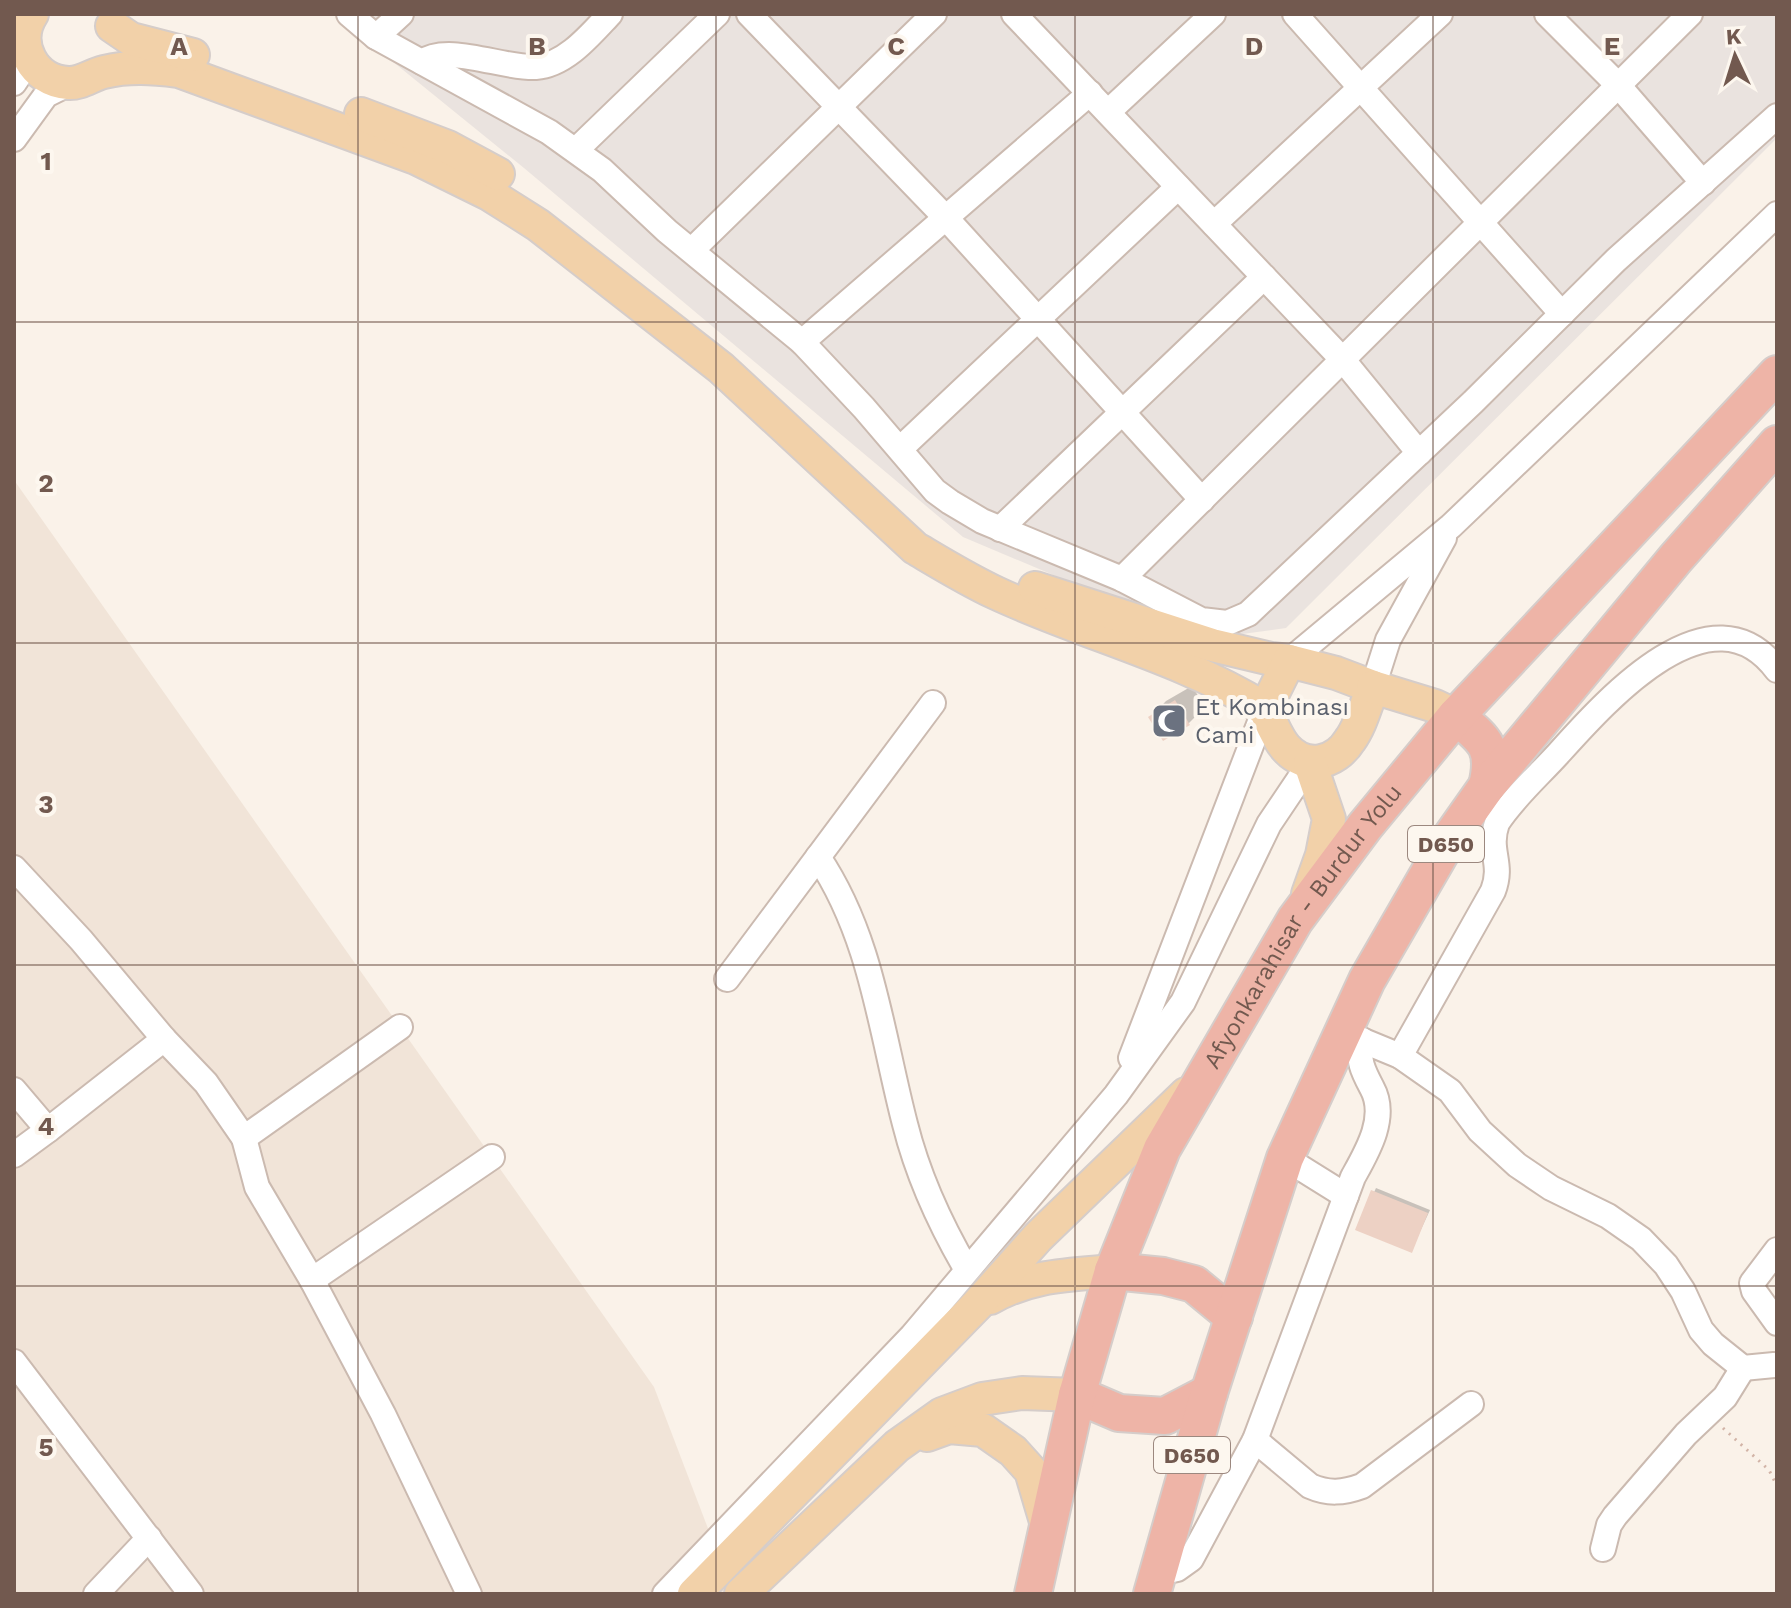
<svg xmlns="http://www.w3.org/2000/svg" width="1791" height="1608" font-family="'Work Sans',sans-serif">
  <rect width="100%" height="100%" fill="#faf2e9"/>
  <path fill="#f1e4d8" d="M14,480L654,1387L733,1594H14Z"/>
  <path fill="#eae3df" d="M334,14H1777V138L1286,628L1205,639L963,537L524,168Z"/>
  <g fill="#0003">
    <path d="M1192,686L1205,707L1189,723L1164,739L1151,717L1166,701Z"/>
    <path d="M1376,1188L1430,1210L1411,1251L1357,1229Z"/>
  </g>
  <g fill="#edd1c4">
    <path d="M1175,700L1190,725L1163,741L1148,717Z"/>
    <path d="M1371,1190L1428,1213L1412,1253L1355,1230Z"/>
  </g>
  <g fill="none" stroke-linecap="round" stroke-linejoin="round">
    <defs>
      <g id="minor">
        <path d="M349,14L376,37L549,132L602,170L667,231L802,342L864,408L935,491L950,502L982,521L1122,579L1201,620L1227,623L1248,614L1473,402L1616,260L1777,116"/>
        <path d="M749,14L946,218L1202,500"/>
        <path d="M1014,14L1343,360L1419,453"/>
        <path d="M1295,14L1562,314"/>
        <path d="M1547,14L1618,85L1703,183"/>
        <path d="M376,37L401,14"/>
        <path d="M422,62C448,43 504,69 536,67C566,65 591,34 610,14"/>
        <path d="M14,83L30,59"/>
        <path d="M1108,112L1213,14"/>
        <path d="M14,139L46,95L70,83"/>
        <path d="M576,150L717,14"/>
        <path d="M1214,224L1440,14"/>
        <path d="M692,250L934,14"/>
        <path d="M802,342L1090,93"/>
        <path d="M900,449L1178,187"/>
        <path d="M1000,529L1264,277"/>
        <path d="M1122,579L1690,14"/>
        <path d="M1289,661L1451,526L1777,214"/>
        <path d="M1373,687L1388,640L1444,538"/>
        <path d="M818,857C872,937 881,1032 905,1124C918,1176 940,1224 967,1270"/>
        <path d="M14,868L81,940L164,1039L206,1083L244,1138L400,1027"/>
        <path d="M727,979L933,703"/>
        <path d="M1349,1035L1400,1056L1450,1091L1480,1131L1517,1165L1551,1188L1608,1216L1641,1239L1666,1265L1683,1291L1701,1330L1713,1344L1743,1368L1774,1365"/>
        <path d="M1400,1056L1493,891C1504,862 1487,852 1497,823C1513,798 1538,776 1558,754C1604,703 1711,581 1777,670"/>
        <path d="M1131,1058L1265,709"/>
        <path d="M14,1090L48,1130L164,1039"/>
        <path d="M244,1138L257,1187L312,1280L492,1157"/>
        <path d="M14,1155L48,1130"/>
        <path d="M1285,1158L1346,1196"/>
        <path d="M1777,1250L1752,1283L1754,1291L1777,1323"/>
        <path d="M312,1280L383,1414L469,1594"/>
        <path d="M14,1362L191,1594"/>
        <path d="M1255,1440L1310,1486C1328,1494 1343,1493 1362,1486L1471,1404"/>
        <path d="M1603,1549L1609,1525L1615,1516L1686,1434L1725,1397L1743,1368"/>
        <path d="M1158,1573L1177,1569L1191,1559L1255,1440L1353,1177C1367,1152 1388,1117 1372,1088C1363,1071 1357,1060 1362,1040"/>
        <path d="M96,1594L149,1538"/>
        <path d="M665,1594L912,1336L1116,1095L1183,1002L1269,824L1310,763"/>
      </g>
      <g id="major">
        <path d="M32,14C13,43 33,81 68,83C81,84 91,75 104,72C130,66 152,68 179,71L416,158L489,194L538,225L721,368L915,548C942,564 968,580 996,593C1084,634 1182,657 1265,709"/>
        <path d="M112,26L131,39L193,55"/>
        <path d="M361,114L448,147L498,174"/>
        <path d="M1035,588L1212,645L1271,659L1289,661"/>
        <path d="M1289,661L1336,673L1373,687C1366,704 1361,725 1350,740C1335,764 1306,770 1286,748C1277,738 1271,722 1265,709Z"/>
        <path d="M1373,687L1435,706L1456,716"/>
        <path d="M1308,894L1322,855L1329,819L1310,763"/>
        <path d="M990,1298C1031,1275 1067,1275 1113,1271"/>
        <path d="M927,1435L949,1427L983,1430L1013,1451L1031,1471L1047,1525"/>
        <path d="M694,1594L977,1305L1038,1237L1186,1094"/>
        <path d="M741,1594L897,1446L942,1414L982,1399L1022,1393L1077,1395"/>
      </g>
      <g id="highway">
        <path d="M1456,716C1485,740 1496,747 1487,786"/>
        <path d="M1113,1271L1163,1276L1194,1284L1234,1317"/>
        <path d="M1077,1395L1119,1413L1165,1416L1209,1393"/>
        <path id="s1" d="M1033,1594L1077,1395L1113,1271L1162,1149L1295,920L1365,826L1456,716L1777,374"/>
        <path d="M1152,1594L1209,1393L1285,1158L1367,980L1444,847L1487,786L1676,558L1777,444"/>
      </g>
    </defs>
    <use href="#minor" stroke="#cbbab0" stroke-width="28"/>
    <use href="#major" stroke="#d5cdca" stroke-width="36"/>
    <use href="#highway" stroke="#d5cdca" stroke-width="40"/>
    <path stroke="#d2b4a7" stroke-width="3" stroke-dasharray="2 6" stroke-linecap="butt" d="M1723,1428L1769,1470L1777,1486"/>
    <use href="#minor" stroke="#fff" stroke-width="24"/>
    <use href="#major" stroke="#f2d1a9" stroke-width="32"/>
    <use href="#highway" stroke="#eeb4a7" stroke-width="36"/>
  </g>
  <path fill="none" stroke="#72594f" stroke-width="2" stroke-opacity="0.55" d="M358,14V1594M716,14V1594M1075,14V1594M1433,14V1594M14,322H1777M14,643H1777M14,965H1777M14,1286H1777"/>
  <defs>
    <symbol id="mosque-square" viewBox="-11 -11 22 22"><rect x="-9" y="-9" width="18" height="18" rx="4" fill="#6b7280" stroke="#fdf7ef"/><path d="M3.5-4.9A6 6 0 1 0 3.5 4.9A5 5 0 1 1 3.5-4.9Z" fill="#fff"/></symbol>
  </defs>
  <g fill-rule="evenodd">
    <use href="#mosque-square" x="1149" y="701" width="40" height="40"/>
  </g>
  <g text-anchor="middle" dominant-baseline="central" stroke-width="8" stroke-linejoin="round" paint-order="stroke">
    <g fill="#fdf7ef" stroke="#9c887f" stroke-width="2">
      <rect x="1408" y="826" width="76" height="36" rx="6"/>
      <rect x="1154" y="1437" width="76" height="36" rx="6"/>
    </g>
    <g font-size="22" font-weight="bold" fill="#72594f">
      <text x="1446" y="844">D650</text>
      <text x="1192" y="1455">D650</text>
    </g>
    <g font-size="24" fill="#5b616d" stroke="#fdf7ef" text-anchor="start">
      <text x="1195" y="707">Et Kombinası<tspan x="1195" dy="28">Cami</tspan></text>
    </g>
    <g font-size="24" fill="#72594f" stroke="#fdf7ef">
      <text stroke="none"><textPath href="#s1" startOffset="728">Afyonkarahisar - Burdur Yolu</textPath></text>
    </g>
  </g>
  <g font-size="26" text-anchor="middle" font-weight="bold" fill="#72594f" stroke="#fdf7ef" stroke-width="8" stroke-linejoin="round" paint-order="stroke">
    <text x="179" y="55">A</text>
    <text x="537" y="55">B</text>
    <text x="896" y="55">C</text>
    <text x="1254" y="55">D</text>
    <text x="1612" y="55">E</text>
    <text x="46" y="170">1</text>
    <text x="46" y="492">2</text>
    <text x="46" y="813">3</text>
    <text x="46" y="1135">4</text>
    <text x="46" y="1456">5</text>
  </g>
  <rect width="1791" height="1608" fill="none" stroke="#72594f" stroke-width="32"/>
  <g transform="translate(1735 56) rotate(356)" stroke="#fdf7ef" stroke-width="6" paint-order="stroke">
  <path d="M0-6L14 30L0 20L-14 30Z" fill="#72594f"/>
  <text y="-12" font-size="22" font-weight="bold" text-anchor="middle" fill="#72594f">K</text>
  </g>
</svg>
